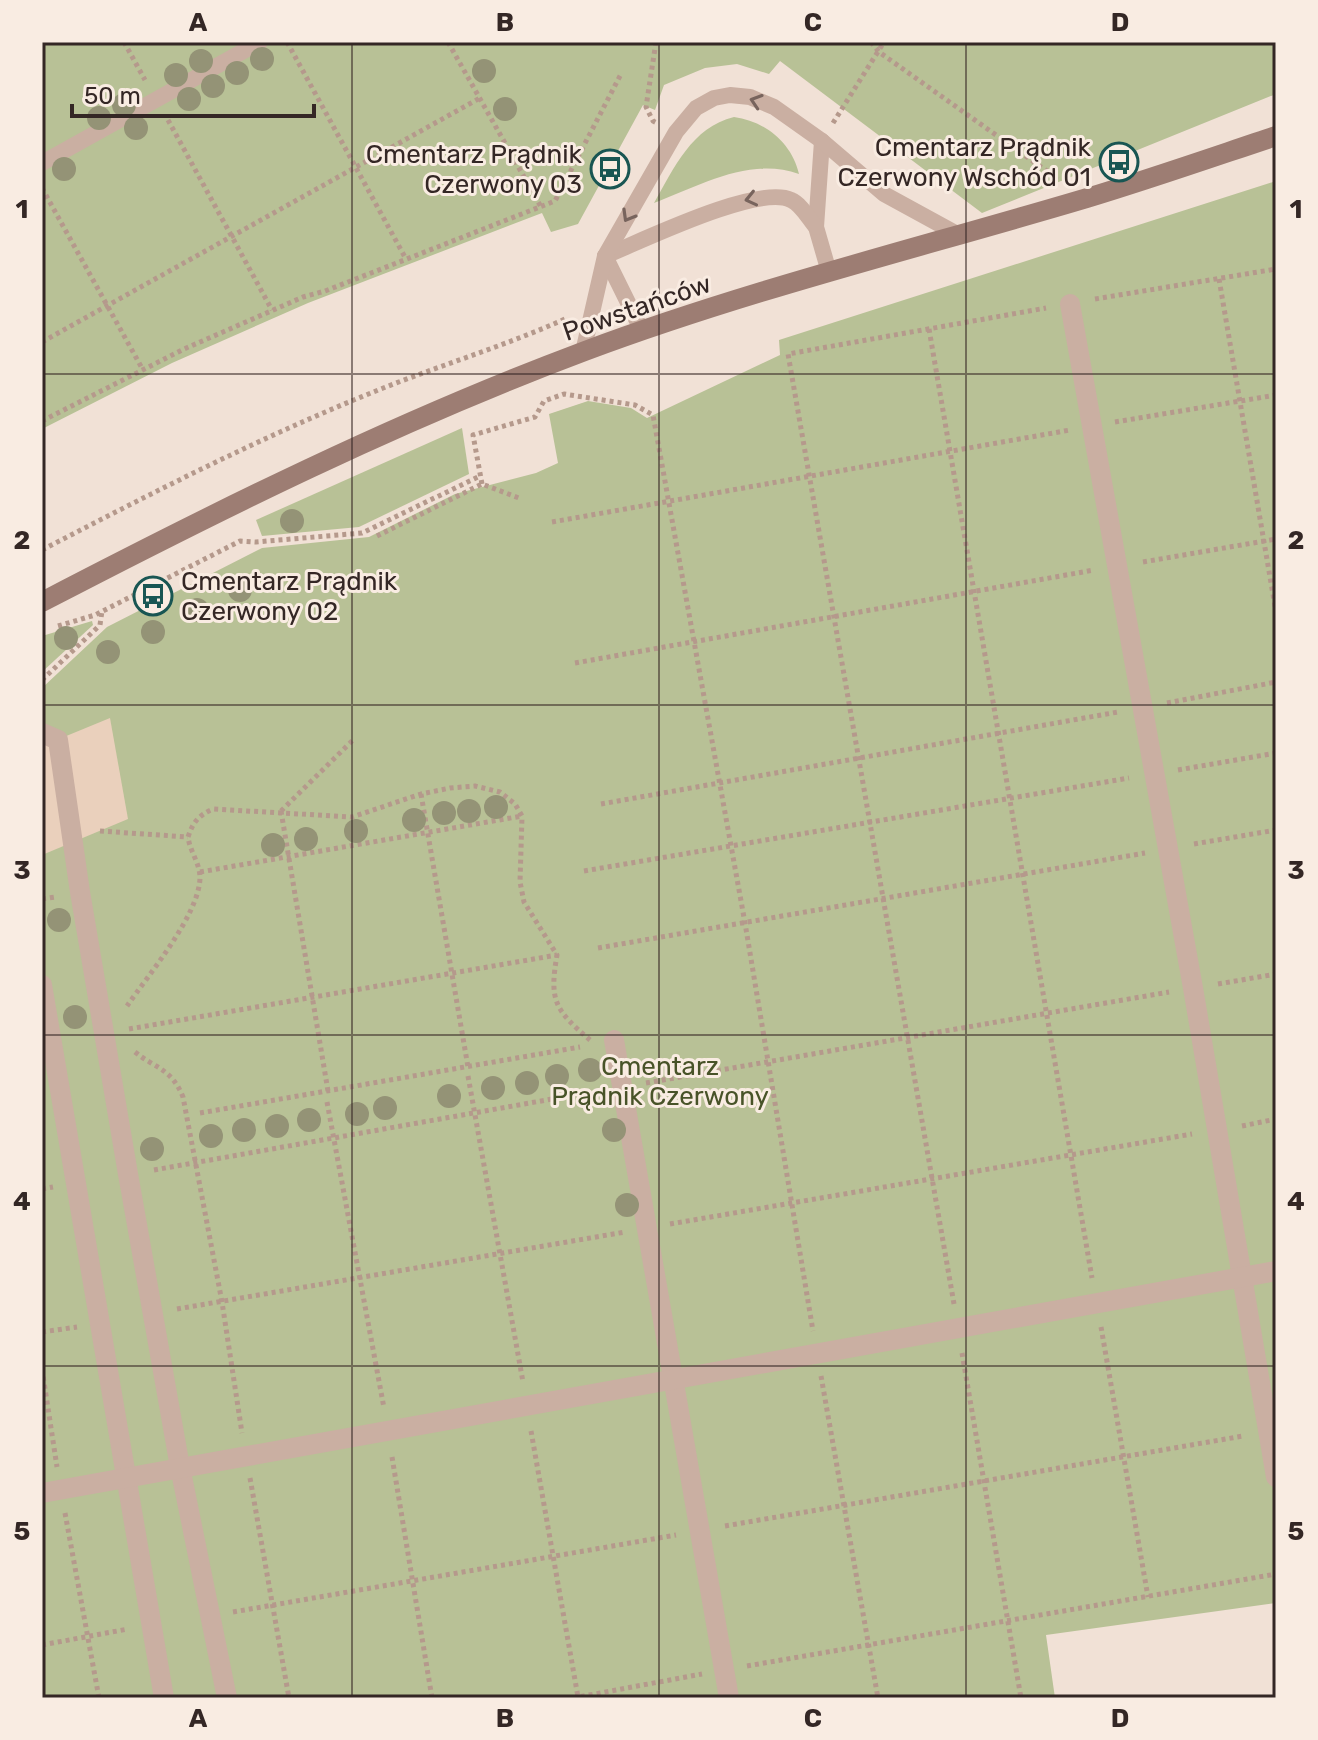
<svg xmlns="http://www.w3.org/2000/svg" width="1318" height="1740" font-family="Rubik,sans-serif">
  <rect width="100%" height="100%" fill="#f1e1d6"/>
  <g fill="#b8c196">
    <path d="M42,42H1276V94L982,213L780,61L769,74L737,64L705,68L664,85L655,110L643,105L578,224L551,232L542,213L308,303L172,363L42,429Z"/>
    <path d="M734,117C765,121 792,143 799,174C750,156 699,186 654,203C674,168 692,127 734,117Z"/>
    <path d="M1276,181V1603L1046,1635L1055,1698H42V688L107,627L262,548L369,537L455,494L536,473L558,463L549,414L588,401L631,408L647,418L780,355L779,340Z"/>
    <path d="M462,428L469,474L359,527L262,536L256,520Z"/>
    <path d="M92,621L93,625L42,672V636Z"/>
  </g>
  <path fill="#ead0bc" d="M110,718L128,819L42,855V746Z"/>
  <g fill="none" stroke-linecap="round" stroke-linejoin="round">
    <g stroke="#b5998c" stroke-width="5" stroke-dasharray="4 4" stroke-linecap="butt">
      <path d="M124,42L145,80"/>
      <path d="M287,42L406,259"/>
      <path d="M448,42L541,207"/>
      <path d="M656,42L646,107L653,121L657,123"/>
      <path d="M871,42L879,52L1058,179"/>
      <path d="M168,120L272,310"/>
      <path d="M833,123L884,42"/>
      <path d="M42,188L143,370"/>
      <path d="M1219,279L1276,612"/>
      <path d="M1095,299L1276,269"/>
      <path d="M929,329L1092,1278"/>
      <path d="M42,342L480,98"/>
      <path d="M42,421L184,349L303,297L325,291L555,201L621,74"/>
      <path d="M1115,422L1276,395"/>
      <path d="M482,484L473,435L535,417L544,401L564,394L635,405L653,415L745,923L813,1331"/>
      <path d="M552,522L1070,430"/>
      <path d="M377,536L482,484L519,498"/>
      <path d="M42,550C148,495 255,440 366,395C431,368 500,348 565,319"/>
      <path d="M1143,562L1276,539"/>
      <path d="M58,626L95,615L240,541L256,542L362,533L480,476"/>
      <path d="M575,663L1094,570"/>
      <path d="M42,680L100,625L102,611"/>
      <path d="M1167,703L1276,682"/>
      <path d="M1178,770L1276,753"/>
      <path d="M421,794L468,1067"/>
      <path d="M601,804L1118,712"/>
      <path d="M281,811L328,1091"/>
      <path d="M281,811L355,738"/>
      <path d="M100,831L188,837"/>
      <path d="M1194,844L1276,830"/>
      <path d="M584,871L1129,778"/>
      <path d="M200,872L522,816"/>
      <path d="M42,899L55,897"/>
      <path d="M598,948L1145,853"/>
      <path d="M1218,984L1276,974"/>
      <path d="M127,1006C149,974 199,915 200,878C200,863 190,852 188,837C193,822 199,815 213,809L352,817L421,794L450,788L475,786L500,792L515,804L522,816L520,882L524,902L557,955C549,1001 555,1010 590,1040"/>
      <path d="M129,1029L557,955"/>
      <path d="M135,1052C156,1069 171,1068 183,1097L222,1302L242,1433"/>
      <path d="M468,1076L523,1382"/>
      <path d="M646,1083L1169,992"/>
      <path d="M327,1102L384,1408"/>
      <path d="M200,1113L580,1047"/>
      <path d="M1242,1126L1276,1119"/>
      <path d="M154,1170L597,1091"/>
      <path d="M42,1189L53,1187"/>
      <path d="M670,1224L1192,1134"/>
      <path d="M954,1304L788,354L1046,308"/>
      <path d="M177,1309L625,1232"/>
      <path d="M1101,1327L1148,1597"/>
      <path d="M42,1332L77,1327"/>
      <path d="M962,1353L1021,1698"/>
      <path d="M42,1369L57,1467"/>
      <path d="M821,1376L878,1698"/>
      <path d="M531,1431L578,1697"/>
      <path d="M392,1457L432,1698"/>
      <path d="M250,1478L289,1698"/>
      <path d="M65,1513L99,1698"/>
      <path d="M725,1526L1243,1436"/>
      <path d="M233,1612L676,1535"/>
      <path d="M42,1645L128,1629"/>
      <path d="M747,1666L1276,1574"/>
      <path d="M573,1698L702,1674"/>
    </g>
    <g stroke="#caafa2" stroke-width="16">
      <path d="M822,141L816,227L829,272"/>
      <path d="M42,163L260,42"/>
      <path d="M605,256C642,241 758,184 791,200C801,204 809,219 816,227"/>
      <path d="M605,256L642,331"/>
      <path d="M583,352L605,256L676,132L696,108L714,98L730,95L750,97L774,107L822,141L884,194L959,235"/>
    </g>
    <g stroke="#caafa2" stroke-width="20">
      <path d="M1070,304L1193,988L1276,1477"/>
      <path d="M42,733L58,740L80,892L128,1174L180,1467L227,1698"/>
      <path d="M42,985L164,1698"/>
      <path d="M614,1040L729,1698"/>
      <path d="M42,1493L1276,1271"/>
    </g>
    <path stroke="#9d7d73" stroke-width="20" d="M42,602C219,510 398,421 585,351C748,290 919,248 1087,198C1150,179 1213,157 1276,136"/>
  </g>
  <g fill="#949376">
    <circle cx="262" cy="59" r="12"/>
    <circle cx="201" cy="61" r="12"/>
    <circle cx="484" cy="71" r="12"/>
    <circle cx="237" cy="73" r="12"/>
    <circle cx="176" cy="75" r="12"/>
    <circle cx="213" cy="86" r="12"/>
    <circle cx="189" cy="99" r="12"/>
    <circle cx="124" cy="105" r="12"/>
    <circle cx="505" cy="109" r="12"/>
    <circle cx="99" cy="118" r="12"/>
    <circle cx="136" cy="128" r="12"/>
    <circle cx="64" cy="169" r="12"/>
    <circle cx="292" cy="521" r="12"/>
    <circle cx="240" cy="590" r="12"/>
    <circle cx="197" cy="610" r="12"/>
    <circle cx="153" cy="632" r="12"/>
    <circle cx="66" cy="638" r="12"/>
    <circle cx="108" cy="652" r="12"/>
    <circle cx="496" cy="807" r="12"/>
    <circle cx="469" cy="811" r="12"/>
    <circle cx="444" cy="813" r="12"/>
    <circle cx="414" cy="820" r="12"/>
    <circle cx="356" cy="831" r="12"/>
    <circle cx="306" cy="839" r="12"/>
    <circle cx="273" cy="845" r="12"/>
    <circle cx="59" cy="920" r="12"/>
    <circle cx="75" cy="1017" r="12"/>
    <circle cx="590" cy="1070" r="12"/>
    <circle cx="557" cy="1076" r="12"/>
    <circle cx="527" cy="1083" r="12"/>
    <circle cx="493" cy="1088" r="12"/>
    <circle cx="449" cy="1096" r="12"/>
    <circle cx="385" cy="1108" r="12"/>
    <circle cx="357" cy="1114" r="12"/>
    <circle cx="309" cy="1120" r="12"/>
    <circle cx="277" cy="1126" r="12"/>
    <circle cx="244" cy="1130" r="12"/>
    <circle cx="614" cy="1130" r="12"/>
    <circle cx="211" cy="1136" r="12"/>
    <circle cx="152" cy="1149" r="12"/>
    <circle cx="627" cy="1205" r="12"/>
  </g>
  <defs><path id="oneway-chevron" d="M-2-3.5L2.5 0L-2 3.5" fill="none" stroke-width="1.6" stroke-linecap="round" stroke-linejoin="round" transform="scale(2)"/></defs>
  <g stroke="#78645d">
    <use href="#oneway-chevron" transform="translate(756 101) rotate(-162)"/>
    <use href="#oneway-chevron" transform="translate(751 199) rotate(167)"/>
    <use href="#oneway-chevron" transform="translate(628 216) rotate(120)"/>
  </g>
  <path fill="none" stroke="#342725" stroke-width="2" stroke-opacity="0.55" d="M352,42V1698M659,42V1698M966,42V1698M42,374H1276M42,705H1276M42,1035H1276M42,1366H1276"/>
  <defs>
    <symbol id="bus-ring" viewBox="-11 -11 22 22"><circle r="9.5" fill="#f9ece2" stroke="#195653" stroke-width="1.5"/><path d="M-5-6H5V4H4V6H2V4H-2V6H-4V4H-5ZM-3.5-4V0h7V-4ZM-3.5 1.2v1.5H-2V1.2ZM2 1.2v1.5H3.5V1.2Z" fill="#195653"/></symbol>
  </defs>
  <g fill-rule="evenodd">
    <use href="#bus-ring" x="1097" y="140" width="44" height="44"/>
    <use href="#bus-ring" x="588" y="147" width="44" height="44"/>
    <use href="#bus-ring" x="131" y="574" width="44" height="44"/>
  </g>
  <g text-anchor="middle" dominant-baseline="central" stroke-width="6" stroke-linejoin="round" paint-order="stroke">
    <g font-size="26" fill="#342725" stroke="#f9ece2" text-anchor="end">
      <text x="1091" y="147">Cmentarz Prądnik<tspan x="1091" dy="30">Czerwony Wschód 01</tspan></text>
      <text x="582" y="154">Cmentarz Prądnik<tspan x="582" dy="30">Czerwony 03</tspan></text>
      <text x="181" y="581" text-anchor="start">Cmentarz Prądnik<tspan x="181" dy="30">Czerwony 02</tspan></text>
    </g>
    <g font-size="26" fill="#342725" stroke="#f9ece2">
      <text transform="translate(637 308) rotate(-19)">Powstańców</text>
    </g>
    <g font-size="26" fill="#485328" stroke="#f9ece2">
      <text x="660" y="1066">Cmentarz<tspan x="660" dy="30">Prądnik Czerwony</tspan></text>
    </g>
  </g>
  <rect width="1318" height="1740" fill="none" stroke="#f9ece2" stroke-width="88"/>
  <path d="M72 104v12h242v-12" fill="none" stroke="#342725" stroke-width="4"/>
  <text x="84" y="104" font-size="24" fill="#342725" stroke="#f9ece2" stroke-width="6" paint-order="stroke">50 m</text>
  <rect x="44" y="44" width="1230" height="1652" fill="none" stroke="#342725" stroke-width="3"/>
  <g font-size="26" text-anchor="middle" font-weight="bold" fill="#342725">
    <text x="198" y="31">A</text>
    <text x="505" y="31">B</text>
    <text x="813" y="31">C</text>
    <text x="1120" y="31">D</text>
    <text x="22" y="218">1</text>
    <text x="1296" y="218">1</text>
    <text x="22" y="549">2</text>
    <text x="1296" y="549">2</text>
    <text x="22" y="879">3</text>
    <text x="1296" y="879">3</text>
    <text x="22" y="1210">4</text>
    <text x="1296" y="1210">4</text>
    <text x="22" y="1540">5</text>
    <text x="1296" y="1540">5</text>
    <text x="198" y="1727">A</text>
    <text x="505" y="1727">B</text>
    <text x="813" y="1727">C</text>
    <text x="1120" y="1727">D</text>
  </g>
</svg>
